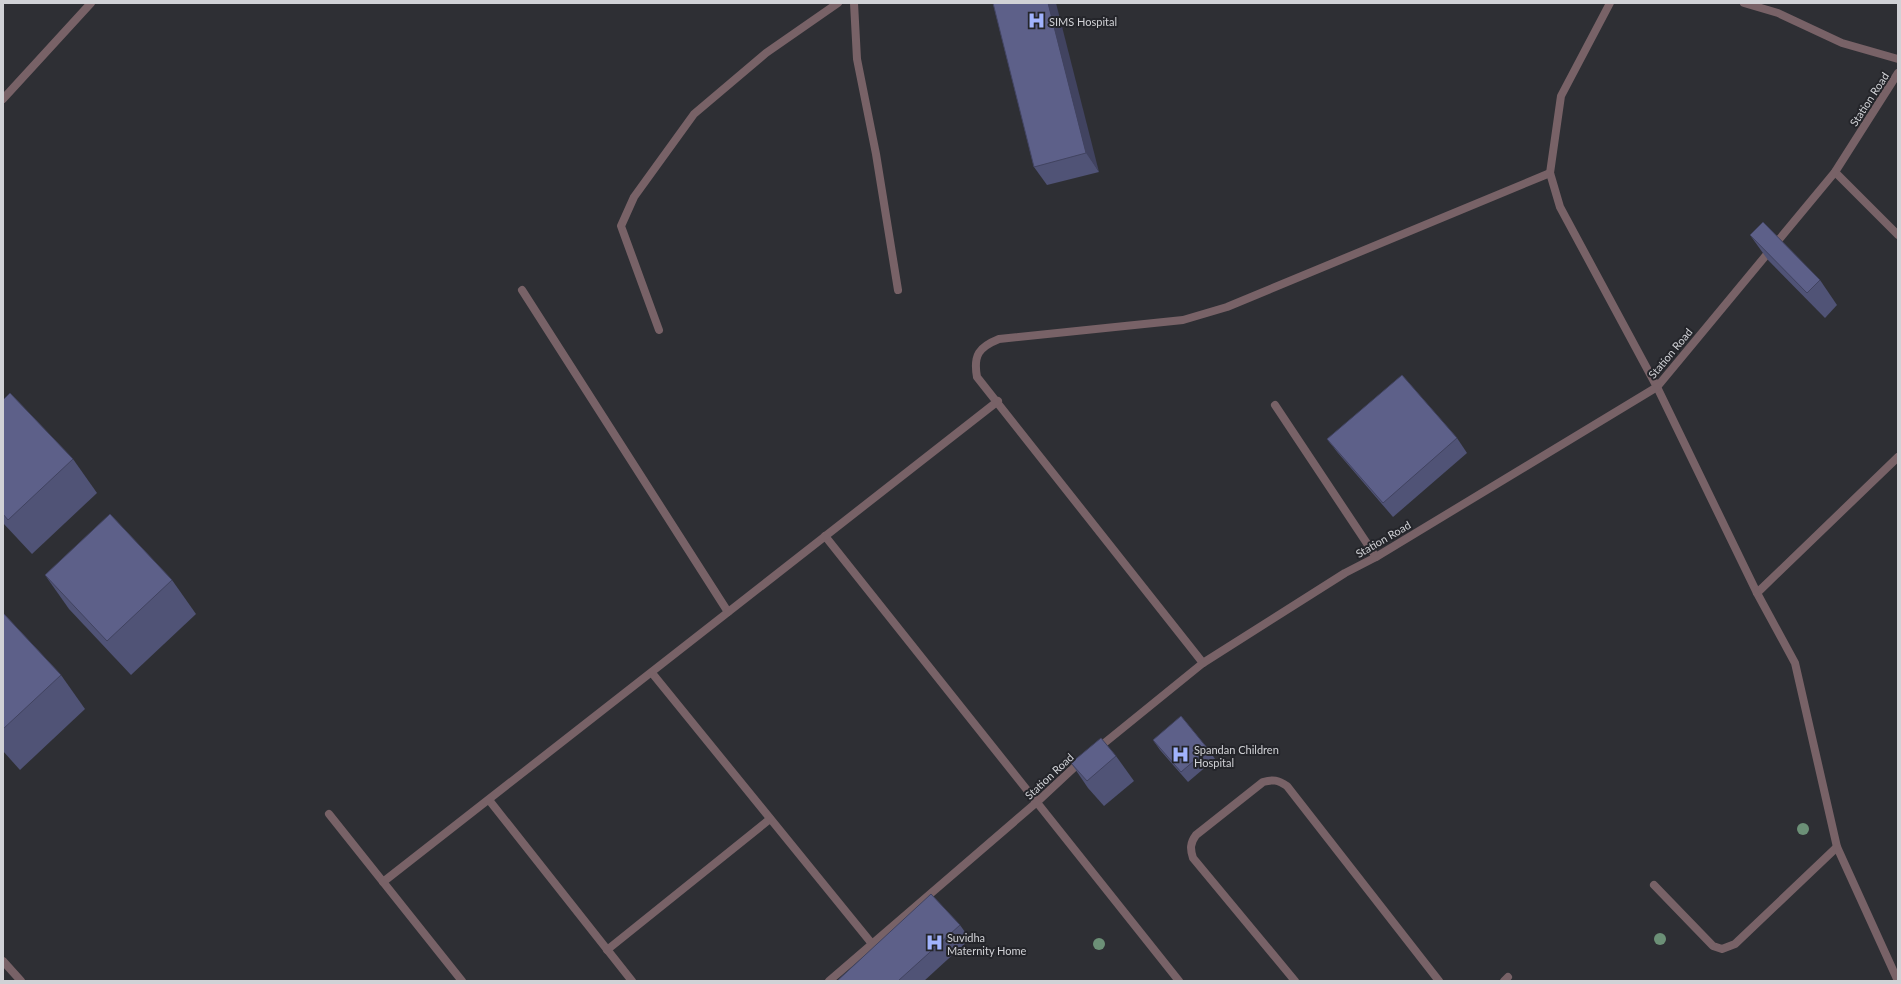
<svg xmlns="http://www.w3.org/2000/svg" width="1901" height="984" font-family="Lato,sans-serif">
  <rect width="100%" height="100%" fill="#2e2f34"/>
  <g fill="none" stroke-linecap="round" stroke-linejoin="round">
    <g stroke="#786267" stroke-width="8">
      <path d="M854,3L857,59L876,154L898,290"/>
      <path d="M659,330L621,226L634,197L694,114L766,53L838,3"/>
      <path d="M1654,885L1713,946L1722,949L1735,944L1837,847"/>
    </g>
    <g stroke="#786267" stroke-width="8">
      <path d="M1610,3L1561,96L1550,173L1560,207L1657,387L1757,593L1795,663L1837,847L1898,981"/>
      <path d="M1744,3L1778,13L1842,43L1898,59"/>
      <path d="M1835,172L1898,235"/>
      <path d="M522,290L728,612"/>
      <path d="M1275,405L1376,557"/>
      <path d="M825,536L1179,981"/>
      <path d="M1757,593L1898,457"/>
      <path d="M1203,663L977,377C973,355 979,347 999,339L1183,320L1227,307L1550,173"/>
      <path d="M652,673L873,945"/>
      <path d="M489,800L632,981"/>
      <path d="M329,814L462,981"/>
      <path d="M383,882L998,401"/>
      <path d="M607,950L770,819"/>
      <path d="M1295,981L1193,858C1190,849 1190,843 1196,835L1263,782C1273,779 1278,780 1287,786L1439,981"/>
      <path d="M1504,981L1508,977"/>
    </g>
    <g stroke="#786267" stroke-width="8">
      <path d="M3,99L91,3"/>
      <path d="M1097,749L1203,663L1345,573L1376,557L1657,387L1835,172L1898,73"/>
      <path d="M3,961L21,981"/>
      <path d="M829,981L1037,802L1081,761"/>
    </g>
  </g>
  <g fill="#6c9077">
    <circle cx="1803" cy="829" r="6"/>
    <circle cx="1660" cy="939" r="6"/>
    <circle cx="1099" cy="944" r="6"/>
  </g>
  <g fill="#505376">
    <path d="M993,3L1099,172L1047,185L1034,167Z"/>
    <path d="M1750,235L1820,280L1837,305L1825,318L1768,260Z"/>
    <path d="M3,400L73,459L97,493L32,554L3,523Z"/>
    <path d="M1457,438L1467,453L1393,517L1338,453L1327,439Z"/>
    <path d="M45,575L172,580L196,614L131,675L69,609Z"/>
    <path d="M3,613L61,675L85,709L20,770L3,751Z"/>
    <path d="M1153,740L1208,749L1215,759L1188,782L1160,750Z"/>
    <path d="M1116,756L1134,781L1104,806L1088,788L1071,763Z"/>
    <path d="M960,925L970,939L924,981H837Z"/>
  </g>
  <path fill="#414360" d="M1048,3H1056L1099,172L1086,153Z"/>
  <g fill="#5d6089" stroke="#414360">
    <path d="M993,3H1048L1086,153L1034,167Z"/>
    <path d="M1763,222L1820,280L1807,293L1750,235Z"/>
    <path d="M1402,375L1457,438L1383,503L1327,439Z"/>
    <path d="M10,393L73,459L8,520L3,514V400Z"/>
    <path d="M110,514L172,580L107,641L45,575Z"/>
    <path d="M3,613L61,675L3,729Z"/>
    <path d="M1181,716L1208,749L1181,772L1153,740Z"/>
    <path d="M1101,738L1116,756L1087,781L1071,763Z"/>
    <path d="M931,894L960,925L898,981H837Z"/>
  </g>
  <defs>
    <symbol id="hospital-bare" viewBox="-9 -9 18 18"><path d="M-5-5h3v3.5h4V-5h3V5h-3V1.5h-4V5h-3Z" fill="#a1b3fd" stroke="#24252a" stroke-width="2.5" paint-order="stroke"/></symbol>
  </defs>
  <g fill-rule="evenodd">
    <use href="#hospital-bare" x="1024" y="8" width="25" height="25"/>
    <use href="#hospital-bare" x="1168" y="742" width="25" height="25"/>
    <use href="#hospital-bare" x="922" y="930" width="25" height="25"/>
  </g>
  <g text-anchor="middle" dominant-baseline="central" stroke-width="4" stroke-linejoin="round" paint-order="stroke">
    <g font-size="11" fill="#d1d2d6" stroke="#24252a" text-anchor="start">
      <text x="1049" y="21">SIMS Hospital</text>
      <text x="1194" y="749">Spandan Children<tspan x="1194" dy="13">Hospital</tspan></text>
      <text x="947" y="937">Suvidha<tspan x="947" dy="13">Maternity Home</tspan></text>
    </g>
    <g font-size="11" fill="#d1d2d6" stroke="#24252a">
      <text transform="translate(1869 99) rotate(-57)">Station Road</text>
      <text transform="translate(1670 353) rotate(-50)">Station Road</text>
      <text transform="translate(1383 539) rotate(-30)">Station Road</text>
      <text transform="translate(1049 776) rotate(-43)">Station Road</text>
    </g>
  </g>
  <rect width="1901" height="984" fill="none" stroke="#d1d2d6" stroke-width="8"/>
</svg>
